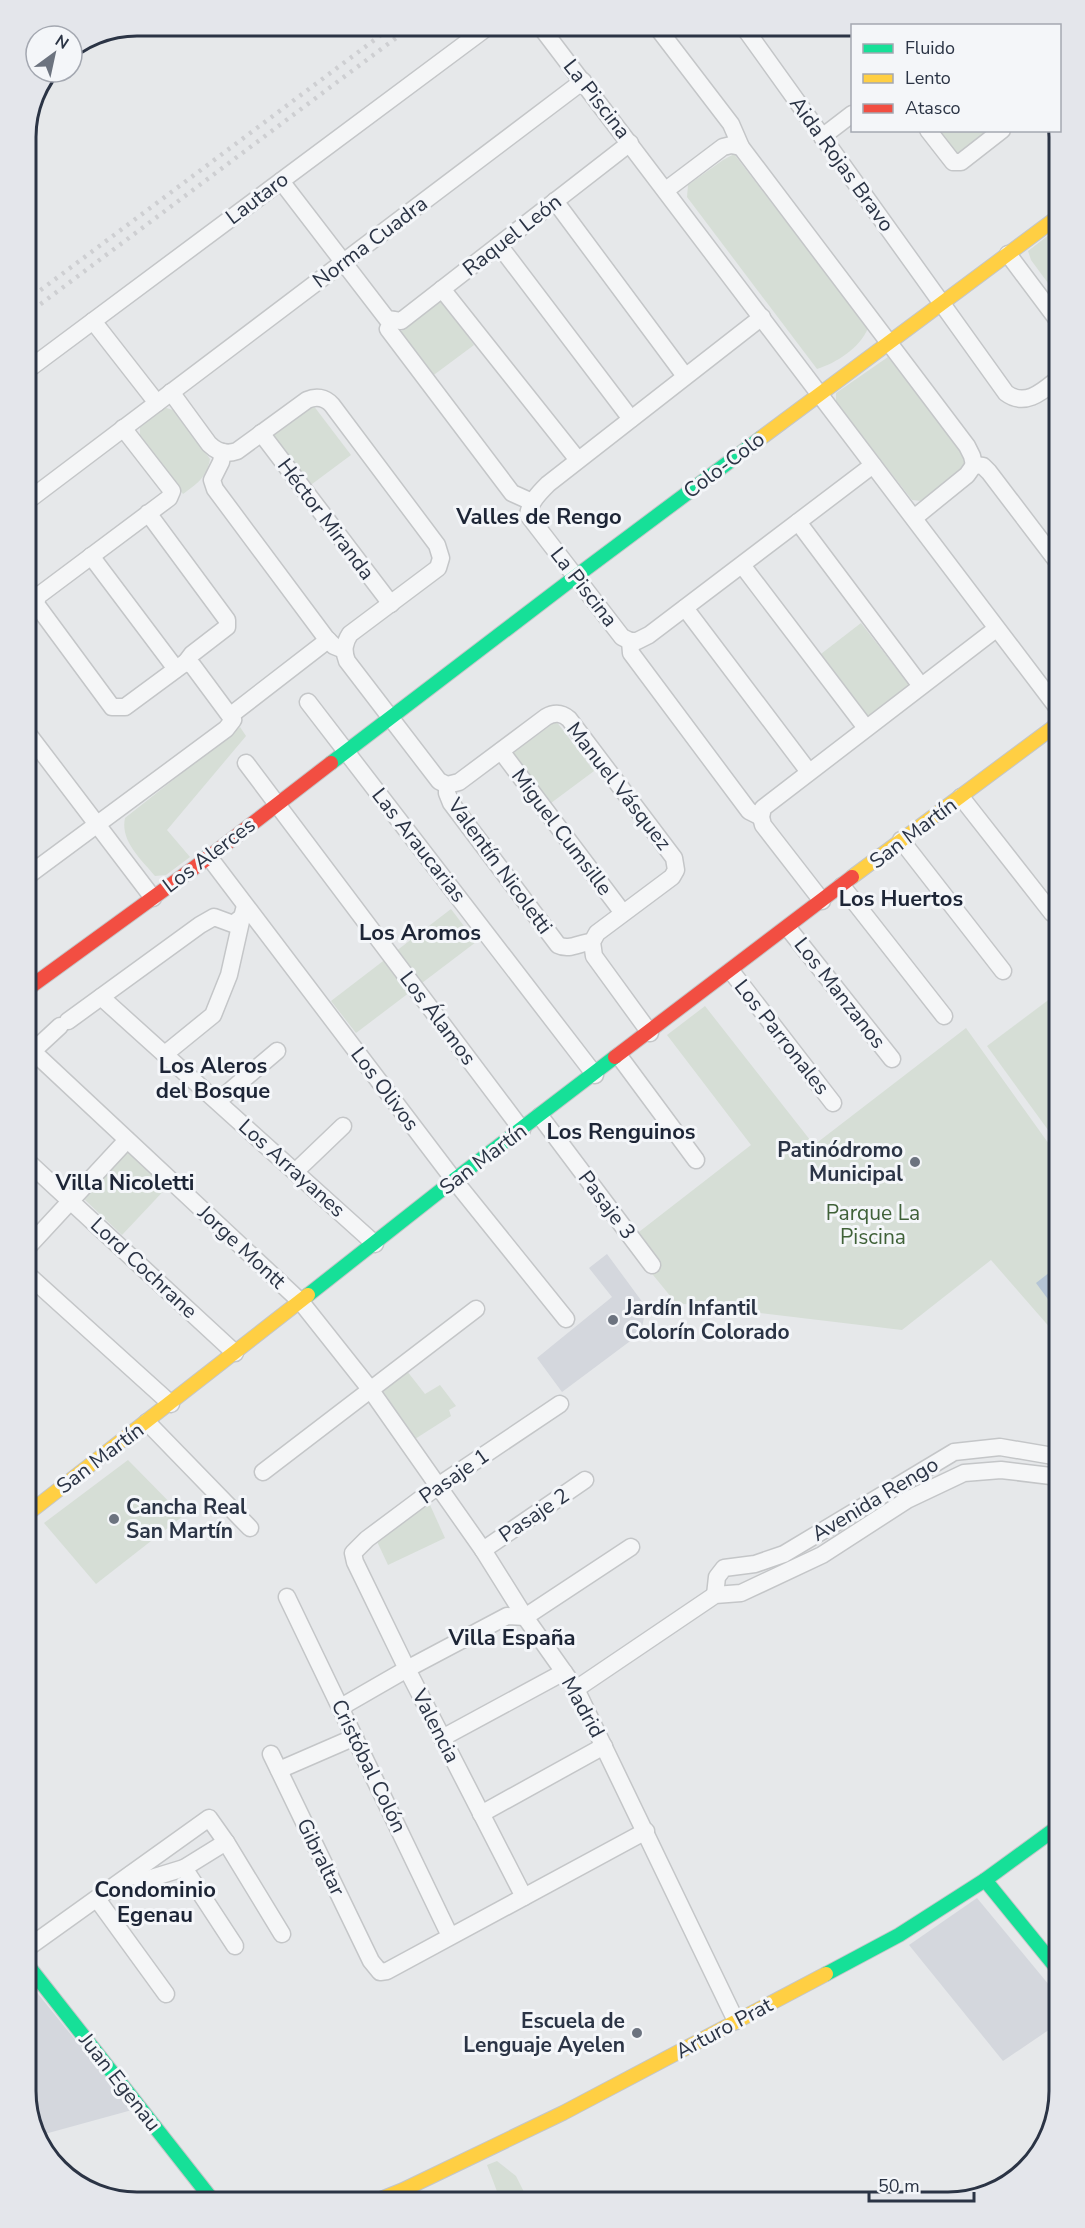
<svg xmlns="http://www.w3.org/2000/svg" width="1085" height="2228" font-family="'Nunito Sans',sans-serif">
  <rect width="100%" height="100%" fill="#e6e8ea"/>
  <g fill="#d4d7dd">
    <path d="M607,1254L646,1307L641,1333L562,1392L537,1358L612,1297L589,1268Z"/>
    <path d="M977,1898L1059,1997V2023L1003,2061L909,1945Z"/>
    <path d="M26,1979L132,2110L41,2135L51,2156L34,2133L26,2091Z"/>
  </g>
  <g fill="#d6ded6">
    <path d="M939,131H989L956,155Z"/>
    <path d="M734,154L868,328C860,348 836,363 817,369L687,197L688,185L723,160Z"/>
    <path d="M1059,227V298L1031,260L1028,251Z"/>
    <path d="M441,299L474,345L431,377L398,334Z"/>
    <path d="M888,357L964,455V468L922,501L912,500L836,402V393Z"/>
    <path d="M313,405L351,455L308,487L270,438Z"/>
    <path d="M163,407L173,410L210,459C207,477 197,484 183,494L140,436V427Z"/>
    <path d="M861,623L909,685L866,719L817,657Z"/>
    <path d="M556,721L594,771L551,803L513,753Z"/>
    <path d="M240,727L246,736L167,830L190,857L166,875L155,876C141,859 120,841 125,818Z"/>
    <path d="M451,909L476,942L356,1033L331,1001Z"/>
    <path d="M1059,992V1145L987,1046Z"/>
    <path d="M705,1006L814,1145L966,1028L1059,1158V1338L991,1260L902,1330L676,1303L626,1242L751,1145L667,1035Z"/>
    <path d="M130,1147L170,1184L122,1235L82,1197Z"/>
    <path d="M403,1366L425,1394L440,1385L456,1406L449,1410L451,1416L415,1439L379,1385Z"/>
    <path d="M128,1460L183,1516L96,1584L44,1523Z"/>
    <path d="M430,1505L445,1538L388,1565L373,1533Z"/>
    <path d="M497,2161L516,2176L529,2202H501L487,2165Z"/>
  </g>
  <path fill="#b4c4d5" d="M1059,1265V1314L1036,1283Z"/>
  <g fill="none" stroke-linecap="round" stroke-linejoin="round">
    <defs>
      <g id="street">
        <path d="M540,26L1059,710"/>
        <path d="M656,26L731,124L741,147L967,446L972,456L974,465"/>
        <path d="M743,26L1006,393C1026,408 1044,390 1059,378"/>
        <path d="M928,130L953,162H961L1002,130"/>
        <path d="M822,137L852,114"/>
        <path d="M281,181L387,319L401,321L630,143"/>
        <path d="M666,190L723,147L731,145L741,147"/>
        <path d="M555,201L685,376"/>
        <path d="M499,245L631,419"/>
        <path d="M1008,254L1059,322"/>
        <path d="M442,289L578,460"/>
        <path d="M393,320L388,329L512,493L532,502"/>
        <path d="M93,321L157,403"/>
        <path d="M26,371L489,26"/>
        <path d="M171,392L209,444C217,452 226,455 237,451L307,400C316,396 325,397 332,405L437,545L441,558L438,568L350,634C344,643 343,651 347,661L439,781L447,785L459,782L546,717C555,712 562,713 569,719L674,858L676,870L672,877L597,933L592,942L594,956L650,1033"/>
        <path d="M123,428L172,491L169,498L38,596L36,604L112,707H125L186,662L192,654L227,627V620L148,513"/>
        <path d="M261,433L391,604"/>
        <path d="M223,452L221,462L212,480L215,489L326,638L334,646L344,650"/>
        <path d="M974,465L983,466L989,472L1059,564"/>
        <path d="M26,502L583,81"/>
        <path d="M914,518L967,475L974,465"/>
        <path d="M798,522L921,686"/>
        <path d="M91,556L176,669"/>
        <path d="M742,565L866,728"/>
        <path d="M685,608L809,772"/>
        <path d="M630,641L622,637L528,515C530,502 539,493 548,484L762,317"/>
        <path d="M630,641H637L649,635L873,465"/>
        <path d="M630,641L631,653L749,811L761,817"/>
        <path d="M308,702L595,1075"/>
        <path d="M231,715L328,640"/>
        <path d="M26,731L153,898"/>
        <path d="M501,751L623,913"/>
        <path d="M246,763L522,1130"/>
        <path d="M447,785V793L451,803L558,945C570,951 580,942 592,942"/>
        <path d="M961,797L1052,913L1059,911"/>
        <path d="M901,840L1003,971"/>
        <path d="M26,857L35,870"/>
        <path d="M209,857L454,1180L566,1319"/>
        <path d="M26,877L226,729L233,720L193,666L186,662"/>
        <path d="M842,886L944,1016"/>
        <path d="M822,901L763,825L761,817L763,808L996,629"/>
        <path d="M788,928L892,1059"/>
        <path d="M731,971L833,1103"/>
        <path d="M101,997L375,1244"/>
        <path d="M68,1021L200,925L214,917L233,924L242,917L245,906"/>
        <path d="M26,1045L301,1302L370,1389L483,1550L525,1617L576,1689L736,2021"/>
        <path d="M33,1051L60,1026"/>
        <path d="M165,1054L213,1015L229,975L242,917"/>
        <path d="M619,1056L696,1160"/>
        <path d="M218,1101L277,1051"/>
        <path d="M540,1116L652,1265"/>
        <path d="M26,1160L235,1353"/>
        <path d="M296,1171L343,1126"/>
        <path d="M26,1249L127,1140"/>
        <path d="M26,1273L171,1404"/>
        <path d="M147,1422L250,1528"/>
        <path d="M263,1472L476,1309"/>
        <path d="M483,1550L585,1480"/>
        <path d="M715,1595L717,1577L724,1568L755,1564L784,1554L954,1452L1000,1447L1059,1457"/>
        <path d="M287,1597L450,1936"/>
        <path d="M576,1689L715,1595L741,1593L822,1555L907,1500L964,1473L1001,1470L1059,1477"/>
        <path d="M341,1707L407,1669L507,1616L525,1617L631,1547"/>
        <path d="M442,1738L564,1672"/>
        <path d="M271,1754L371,1961L380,1972L387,1971L646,1831"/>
        <path d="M279,1770L355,1737"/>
        <path d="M481,1814L604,1746"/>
        <path d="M184,1868L235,1946"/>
        <path d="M130,1875L145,1880L184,1868L226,1842"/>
        <path d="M524,1897L407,1669L355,1562L353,1553L367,1539L438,1486L560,1404"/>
        <path d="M97,1899L166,1994"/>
        <path d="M26,1949L209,1818L226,1842L282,1934"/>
      </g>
      <g id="fast">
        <path d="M331,763L575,577L761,438"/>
        <path d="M308,1295L454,1180L615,1057"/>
        <path d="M985,1880L1059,1971"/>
        <path d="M26,1963L214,2202"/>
        <path d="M826,1974L899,1935L985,1880L1059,1826"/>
      </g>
      <g id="slow">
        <path d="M761,438L1059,216"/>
        <path d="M852,877L1059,723"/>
        <path d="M26,1515L308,1295"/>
        <path d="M373,2202L403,2190L563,2113L826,1974"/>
      </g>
      <g id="jam">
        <path d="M26,990L209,857L331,763"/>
        <path d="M615,1057L852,877"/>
      </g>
    </defs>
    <use href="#street" stroke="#c4c6c8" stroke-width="19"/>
    <use href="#fast" stroke="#c4c6c8" stroke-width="16"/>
    <use href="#slow" stroke="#c4c6c8" stroke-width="16"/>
    <use href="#jam" stroke="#c4c6c8" stroke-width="16"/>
    <use href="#street" stroke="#f5f6f7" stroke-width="16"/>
    <use href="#fast" stroke="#16e098" stroke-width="14"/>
    <use href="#slow" stroke="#ffcf43" stroke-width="14"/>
    <use href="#jam" stroke="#f24e42" stroke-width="14"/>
    <g stroke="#cecfd2" stroke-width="4.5" stroke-dasharray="3 6" stroke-linecap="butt">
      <path d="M26,301L393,26"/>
      <path d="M26,315L412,26"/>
    </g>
  </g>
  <g fill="#6c737f" stroke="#f4f6f9" stroke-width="2">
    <circle cx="915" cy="1162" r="6"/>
    <circle cx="613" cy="1320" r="6"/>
    <circle cx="114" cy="1519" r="6"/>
    <circle cx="637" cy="2033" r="6"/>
  </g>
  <g text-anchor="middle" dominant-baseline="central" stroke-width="6" stroke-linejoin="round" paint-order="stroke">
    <g font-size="21" fill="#2b3445" stroke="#f4f6f9">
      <text transform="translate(597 99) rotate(52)">La Piscina</text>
      <text transform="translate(842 164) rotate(54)">Aida Rojas Bravo</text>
      <text transform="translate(257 198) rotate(-37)">Lautaro</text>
      <text transform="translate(512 235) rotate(-38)">Raquel León</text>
      <text transform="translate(370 242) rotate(-37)">Norma Cuadra</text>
      <text transform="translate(724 465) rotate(-37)">Colo-Colo</text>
      <text transform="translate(326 519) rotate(53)">Héctor Miranda</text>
      <text transform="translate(584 587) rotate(52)">La Piscina</text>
      <text transform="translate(619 786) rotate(52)">Manuel Vásquez</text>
      <text transform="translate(562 832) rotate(53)">Miguel Cumsille</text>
      <text transform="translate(913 833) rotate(-37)">San Martín</text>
      <text transform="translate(419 845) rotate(52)">Las Araucarias</text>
      <text transform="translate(209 855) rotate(-37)">Los Alerces</text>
      <text transform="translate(500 866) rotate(54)">Valentín Nicoletti</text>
      <text transform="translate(840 993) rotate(52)">Los Manzanos</text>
      <text transform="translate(438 1018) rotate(53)">Los Álamos</text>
      <text transform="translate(782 1037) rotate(52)">Los Parronales</text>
      <text transform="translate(385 1089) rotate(53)">Los Olivos</text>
      <text transform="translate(483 1159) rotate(-37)">San Martín</text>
      <text transform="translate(292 1168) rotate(42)">Los Arrayanes</text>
      <text transform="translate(607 1205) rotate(53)">Pasaje 3</text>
      <text transform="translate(242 1247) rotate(43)">Jorge Montt</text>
      <text transform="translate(144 1268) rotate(43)">Lord Cochrane</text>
      <text transform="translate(100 1458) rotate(-37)">San Martín</text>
      <text transform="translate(454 1476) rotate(-35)">Pasaje 1</text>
      <text transform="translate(875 1499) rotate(-31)">Avenida Rengo</text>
      <text transform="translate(534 1515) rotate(-34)">Pasaje 2</text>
      <text transform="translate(583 1707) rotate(61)">Madrid</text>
      <text transform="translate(436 1726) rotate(63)">Valencia</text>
      <text transform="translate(369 1766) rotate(64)">Cristóbal Colón</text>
      <text transform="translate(321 1857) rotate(64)">Gibraltar</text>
      <text transform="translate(724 2028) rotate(-28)">Arturo Prat</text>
      <text transform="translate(120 2082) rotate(52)">Juan Egenau</text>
    </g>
    <g font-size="21" font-weight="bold" fill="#2b3445" stroke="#f4f6f9" text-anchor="end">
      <text x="903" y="1150">Patinódromo<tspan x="903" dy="24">Municipal</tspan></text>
      <text x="625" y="1308" text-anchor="start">Jardín Infantil<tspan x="625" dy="24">Colorín Colorado</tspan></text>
      <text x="126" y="1507" text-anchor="start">Cancha Real<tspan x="126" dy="24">San Martín</tspan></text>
      <text x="625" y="2021">Escuela de<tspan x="625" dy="24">Lenguaje Ayelen</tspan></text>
    </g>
    <g font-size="21" fill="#3f6138" stroke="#f4f6f9">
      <text x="873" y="1213">Parque La<tspan x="873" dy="24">Piscina</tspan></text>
    </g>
    <g font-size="22" font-weight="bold" fill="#1d2536" stroke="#f4f6f9">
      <text x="539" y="517">Valles de Rengo</text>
      <text x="901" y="899">Los Huertos</text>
      <text x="420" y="933">Los Aromos</text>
      <text x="213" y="1066">Los Aleros<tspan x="213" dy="25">del Bosque</tspan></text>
      <text x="621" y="1132">Los Renguinos</text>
      <text x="125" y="1183">Villa Nicoletti</text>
      <text x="512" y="1638">Villa España</text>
      <text x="155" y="1890">Condominio<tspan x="155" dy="25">Egenau</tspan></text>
    </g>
  </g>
  <path d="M0 0H1085V2228H0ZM137 36H948A101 101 0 0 1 1049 137V2091A101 101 0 0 1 948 2192H137A101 101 0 0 1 36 2091V137A101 101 0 0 1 137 36Z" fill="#e4e6eb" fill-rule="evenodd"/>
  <path fill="none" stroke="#2b3445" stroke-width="3" d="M137 36H948A101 101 0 0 1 1049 137V2091A101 101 0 0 1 948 2192H137A101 101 0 0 1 36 2091V137A101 101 0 0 1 137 36Z"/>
  <rect x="851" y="24" width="210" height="108" fill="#f4f6f9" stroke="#a4a8b1" stroke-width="1.5"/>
  <rect x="863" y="44" width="30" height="9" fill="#16e098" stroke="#a4a8b1" stroke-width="1.5"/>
  <text x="905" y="54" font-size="18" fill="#2b3445">Fluido</text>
  <rect x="863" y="74" width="30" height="9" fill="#ffcf43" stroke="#a4a8b1" stroke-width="1.5"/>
  <text x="905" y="84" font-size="18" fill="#2b3445">Lento</text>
  <rect x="863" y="104" width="30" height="9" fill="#f24e42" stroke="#a4a8b1" stroke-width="1.5"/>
  <text x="905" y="114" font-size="18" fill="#2b3445">Atasco</text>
  <g transform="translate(54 54) rotate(33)"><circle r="28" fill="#f4f6f9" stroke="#a4a8b1" stroke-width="1.5"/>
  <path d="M0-4.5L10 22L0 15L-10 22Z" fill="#6c737f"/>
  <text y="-9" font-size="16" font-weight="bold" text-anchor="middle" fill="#2b3445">N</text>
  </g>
  <path d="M869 2192v9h105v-9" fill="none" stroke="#2b3445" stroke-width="3"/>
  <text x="878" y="2192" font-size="18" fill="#2b3445" stroke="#f4f6f9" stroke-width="4.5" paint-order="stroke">50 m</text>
</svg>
